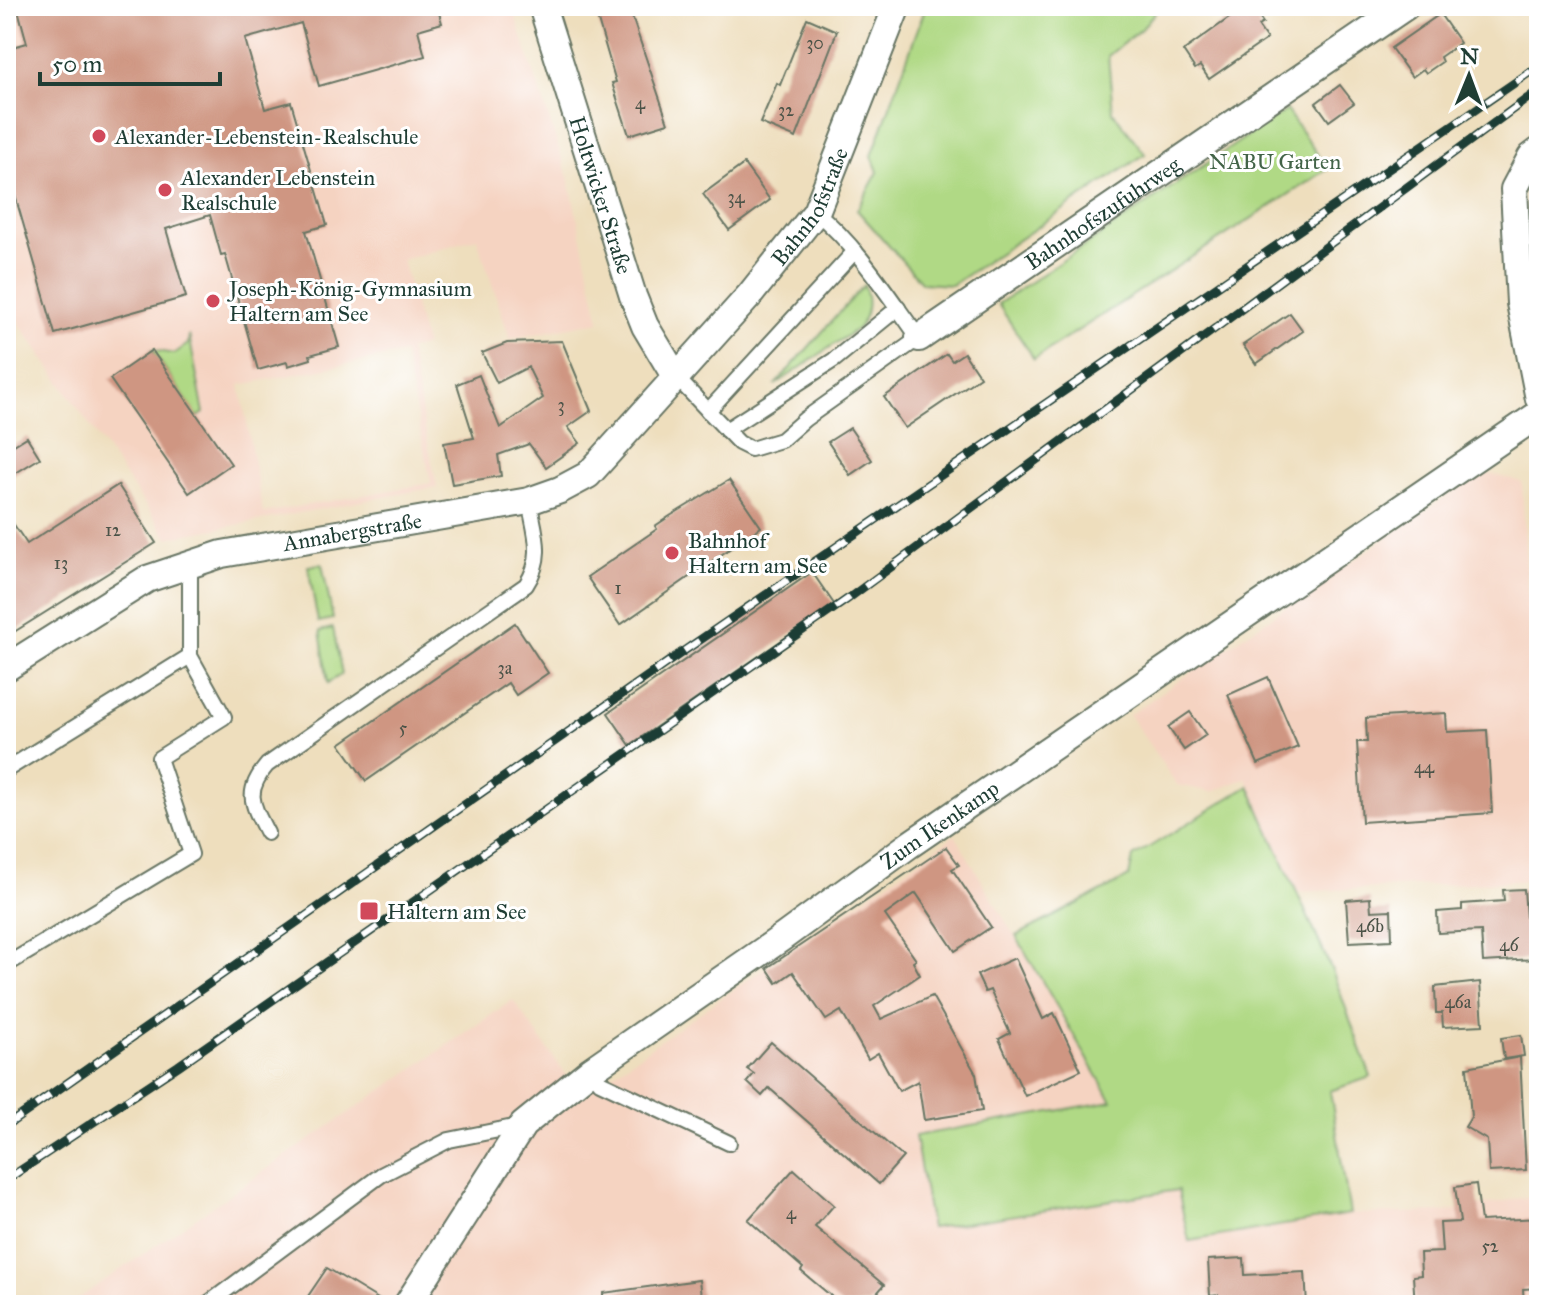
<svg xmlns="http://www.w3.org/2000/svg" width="1545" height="1311" font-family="'IM FELL Great Primer',serif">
  <rect width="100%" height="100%" fill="#fff"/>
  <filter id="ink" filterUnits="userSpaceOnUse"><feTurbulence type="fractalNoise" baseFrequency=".0125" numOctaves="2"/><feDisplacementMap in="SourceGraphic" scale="16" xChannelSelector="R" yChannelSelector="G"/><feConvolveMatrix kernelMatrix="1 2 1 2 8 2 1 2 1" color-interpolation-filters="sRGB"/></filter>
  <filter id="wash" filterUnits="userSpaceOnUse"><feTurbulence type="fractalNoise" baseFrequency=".006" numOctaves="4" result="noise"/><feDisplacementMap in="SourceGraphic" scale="32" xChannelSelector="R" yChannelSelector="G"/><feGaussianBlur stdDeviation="1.8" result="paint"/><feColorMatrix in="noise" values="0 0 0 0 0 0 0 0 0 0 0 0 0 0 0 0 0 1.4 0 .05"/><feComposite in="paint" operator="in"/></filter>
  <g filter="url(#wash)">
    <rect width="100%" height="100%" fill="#eedebd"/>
    <g fill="#f5d3c1" fill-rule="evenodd">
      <path d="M6,6H512L569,180L600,321L510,339L477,238L402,260L426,346L409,349L437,487L168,538L21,326L6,281ZM404,353L431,483L263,513L240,385Z"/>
      <path d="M1482,472L1522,482L1539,825V880L1297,892L1246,778L1212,792L1177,785L1129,715Z"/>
      <path d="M955,835L1112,1102L916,1136L931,1228L1179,1190L1190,1240L1350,1214L1444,1212L1539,1195V1305H69L513,1000L581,1096Z"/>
    </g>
    <g fill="#b0d985" stroke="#688b5c" stroke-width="2">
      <path d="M926,6H1160L1143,27L1108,56L1113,112L1145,154L952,285L922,283L857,210L878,172L872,156Z"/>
      <path d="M1286,110L1328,169L1034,359L998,304Z"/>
      <path d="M864,285C870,301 869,315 858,328L775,385Z"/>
      <path d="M189,335L204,413L198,417L152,350L174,354L188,344Z"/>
      <path d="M322,564L333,619L318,622L308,566Z"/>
      <path d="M333,628L342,674L328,683L320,631Z"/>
      <path d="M1249,786L1333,973L1371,1077L1330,1091L1350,1214L1189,1241L1178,1190L931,1228L915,1136L1112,1101L1016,936L1129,877L1133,857Z"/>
    </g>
    <g id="blocks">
      <g fill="#cf9682">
        <path d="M17,6H437L442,23L418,30L425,56L319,86L301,23L245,39L265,109L291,102L327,225L306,231L339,347L310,355L311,359L288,366L287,362L258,370L225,254L221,255L210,215L166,229L186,297L55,334L6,164V49L27,43Z"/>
        <path d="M1246,6H1251L1263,23L1258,26L1267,39L1209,79L1200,66L1195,69L1183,51Z"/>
        <path d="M629,8L668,123L629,135L612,83L616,82L597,17Z"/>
        <path d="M1440,14L1460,43L1440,57L1442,62L1426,73L1423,69L1412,77L1391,48Z"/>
        <path d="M807,18L837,31L796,138L760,123L777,83L780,85Z"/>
        <path d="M1340,85L1354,103L1329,121L1316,103Z"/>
        <path d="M744,164L770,200L729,230L703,194Z"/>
        <path d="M1290,313L1303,331L1256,364L1243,345Z"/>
        <path d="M562,341L591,411L568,427L580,443L546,467L529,444L498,455L501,476L452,484L444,443L474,438L457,384L479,375L500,428L543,398L528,367L497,383L482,353L507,343Z"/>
        <path d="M152,350L231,464L189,493L110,379Z"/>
        <path d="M964,353L980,377L905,428L884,397L947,354L952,361Z"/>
        <path d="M850,428L872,460L850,475L828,442Z"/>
        <path d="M27,437L40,458L6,479V450Z"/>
        <path d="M729,480L761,527L620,625L587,577L657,529L655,526L670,516Z"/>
        <path d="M118,485L156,543L6,637V513L27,544Z"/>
        <path d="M812,572L834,604L630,745L608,713Z"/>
        <path d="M515,623L548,673L516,695L508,683L366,781L340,744Z"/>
        <path d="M1268,677L1298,747L1258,764L1228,695Z"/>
        <path d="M1190,712L1206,735L1184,750L1168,727Z"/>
        <path d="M1446,713L1447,732L1487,730L1492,813L1362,822L1357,742H1367L1366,718Z"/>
        <path d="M946,847L959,865L952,869L991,927L955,951L916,893L885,915L916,960L913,962L920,975L874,1006L881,1019L932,996L976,1074L982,1111L924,1120L918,1081L899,1091L878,1053L868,1059L841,1011L826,1020L793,972L777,983L767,968Z"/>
        <path d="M1524,889L1526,917L1534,916L1537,959L1483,962L1481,931L1438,933L1437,912L1462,910V904L1504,901L1503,890Z"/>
        <path d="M1370,898L1371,911L1391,910L1392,940L1349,942L1346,900Z"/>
        <path d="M1015,958L1043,1019L1054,1013L1081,1070L1025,1096L999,1039L1010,1033L990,990L985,992L977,975Z"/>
        <path d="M1480,982L1483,1025L1443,1027L1442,1013H1436L1435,987Z"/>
        <path d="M1521,1035L1524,1056L1504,1059L1501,1038Z"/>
        <path d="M771,1042L903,1157L879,1184L769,1088L762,1096L747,1082L754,1074L747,1069Z"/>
        <path d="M1520,1057L1526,1170L1489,1172L1487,1140L1465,1127L1471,1117L1467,1067Z"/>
        <path d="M794,1169L834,1205L815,1227L884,1285L867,1305H842L801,1271L803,1268L748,1220Z"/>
        <path d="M1476,1184L1481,1221L1539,1218V1288L1523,1289L1524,1305H1415L1413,1276L1421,1275L1420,1253L1442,1252L1440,1223L1460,1222L1455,1187Z"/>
        <path d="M1244,1258L1245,1275L1305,1272L1307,1305H1219L1218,1295L1210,1296L1208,1260Z"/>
        <path d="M327,1268L388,1305H302Z"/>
        <path d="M699,1280L702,1305H603V1293Z"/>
      </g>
    </g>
  </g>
  <g filter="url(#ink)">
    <use href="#blocks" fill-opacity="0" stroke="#677564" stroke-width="2"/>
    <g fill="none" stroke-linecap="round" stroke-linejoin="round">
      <defs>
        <g id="lane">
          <path d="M675,376L739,443L751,449L781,440L805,419L919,338C887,294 858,247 816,212"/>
          <path d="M708,411L855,251"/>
          <path d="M726,430L834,360L898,308"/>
          <path d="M6,770L190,656"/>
          <path d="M267,833C252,804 244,792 267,765L526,585C545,556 535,534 529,501"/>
          <path d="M6,965L191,854L159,758L224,717L190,656V565"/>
          <path d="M591,1070L600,1082L729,1143"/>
          <path d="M206,1305L381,1175L449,1140L523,1125"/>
        </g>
        <g id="street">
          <path id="s1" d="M542,6L633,296L645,326L675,376"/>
          <path d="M1539,151L1531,157L1514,189L1520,303L1539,399"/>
          <path id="s2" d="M919,338L1406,6"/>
          <path id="s3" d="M6,668L147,579L222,554L529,501L560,490L588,475L749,296L816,212L897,6"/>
          <path id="s4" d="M407,1305L523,1125L591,1070L783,937L909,845L1539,414"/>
        </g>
      </defs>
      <use href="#lane" stroke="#677564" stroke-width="18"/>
      <use href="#street" stroke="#677564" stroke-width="30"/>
      <use href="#lane" stroke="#fff" stroke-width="14"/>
      <use href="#street" stroke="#fff" stroke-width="26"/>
      <defs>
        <g id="rail">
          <path d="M6,1126L678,655L1539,66"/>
          <path d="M6,1180L178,1066L849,598L1539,90"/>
        </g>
      </defs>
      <use href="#rail" stroke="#1f3d34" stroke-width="9"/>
      <use href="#rail" stroke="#fff" stroke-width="6" stroke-dasharray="18" stroke-linecap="butt"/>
    </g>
  </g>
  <g fill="#d1495b" stroke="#fff" stroke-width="3">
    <circle cx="99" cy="136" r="8"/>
    <circle cx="165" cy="190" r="8"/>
    <circle cx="213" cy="301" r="8"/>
    <circle cx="672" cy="553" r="8"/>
    <rect x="359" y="901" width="20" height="20" rx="4"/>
  </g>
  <g text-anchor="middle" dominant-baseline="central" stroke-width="6" stroke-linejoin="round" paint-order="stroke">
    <g font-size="18" fill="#4b5348">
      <text x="815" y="43">30</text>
      <text x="640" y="103">4</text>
      <text x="786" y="110">32</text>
      <text x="736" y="197">34</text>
      <text x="561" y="405">3</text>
      <text x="113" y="530">12</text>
      <text x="61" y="563">13</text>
      <text x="618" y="588">1</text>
      <text x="505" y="668">3a</text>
      <text x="403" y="728">5</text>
      <text x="1424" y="767">44</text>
      <text x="1370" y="926">46b</text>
      <text x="1509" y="945">46</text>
      <text x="1458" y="1002">46a</text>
      <text x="791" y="1213">4</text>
      <text x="1490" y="1246">52</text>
    </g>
    <g font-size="22" fill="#1f3d34" stroke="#fff" text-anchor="start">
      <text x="115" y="136">Alexander-Lebenstein-Realschule</text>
      <text x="181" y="177">Alexander Lebenstein<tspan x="181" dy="25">Realschule</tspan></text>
      <text x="229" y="288">Joseph-König-Gymnasium<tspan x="229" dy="25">Haltern am See</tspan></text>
      <text x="688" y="540">Bahnhof<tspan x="688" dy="25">Haltern am See</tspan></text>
      <text x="387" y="911">Haltern am See</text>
    </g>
    <g font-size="22" fill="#436448" stroke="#fff">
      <text x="1275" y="161">NABU Garten</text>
    </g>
    <g font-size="22" fill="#1f3d34" stroke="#fff">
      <text stroke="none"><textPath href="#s1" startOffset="198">Holtwicker Straße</textPath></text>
      <text stroke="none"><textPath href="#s3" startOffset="972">Bahnhofstraße</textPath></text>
      <text stroke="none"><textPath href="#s2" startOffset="222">Bahnhofszufuhrweg</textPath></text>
      <text stroke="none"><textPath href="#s3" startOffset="378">Annabergstraße</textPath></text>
      <text stroke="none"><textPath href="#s4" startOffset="728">Zum Ikenkamp</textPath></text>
    </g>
  </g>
  <rect width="1545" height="1311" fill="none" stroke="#fff" stroke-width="32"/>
  <g transform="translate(1469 76) rotate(1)" stroke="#ffffff" stroke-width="6" paint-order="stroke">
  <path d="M0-6L14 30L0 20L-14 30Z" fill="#1f3d34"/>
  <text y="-12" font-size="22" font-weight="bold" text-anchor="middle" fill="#1f3d34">N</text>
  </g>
  <path d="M40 72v12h180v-12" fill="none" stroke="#1f3d34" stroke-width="4"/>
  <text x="52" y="72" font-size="24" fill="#1f3d34" stroke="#ffffff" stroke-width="6" paint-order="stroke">50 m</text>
</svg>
